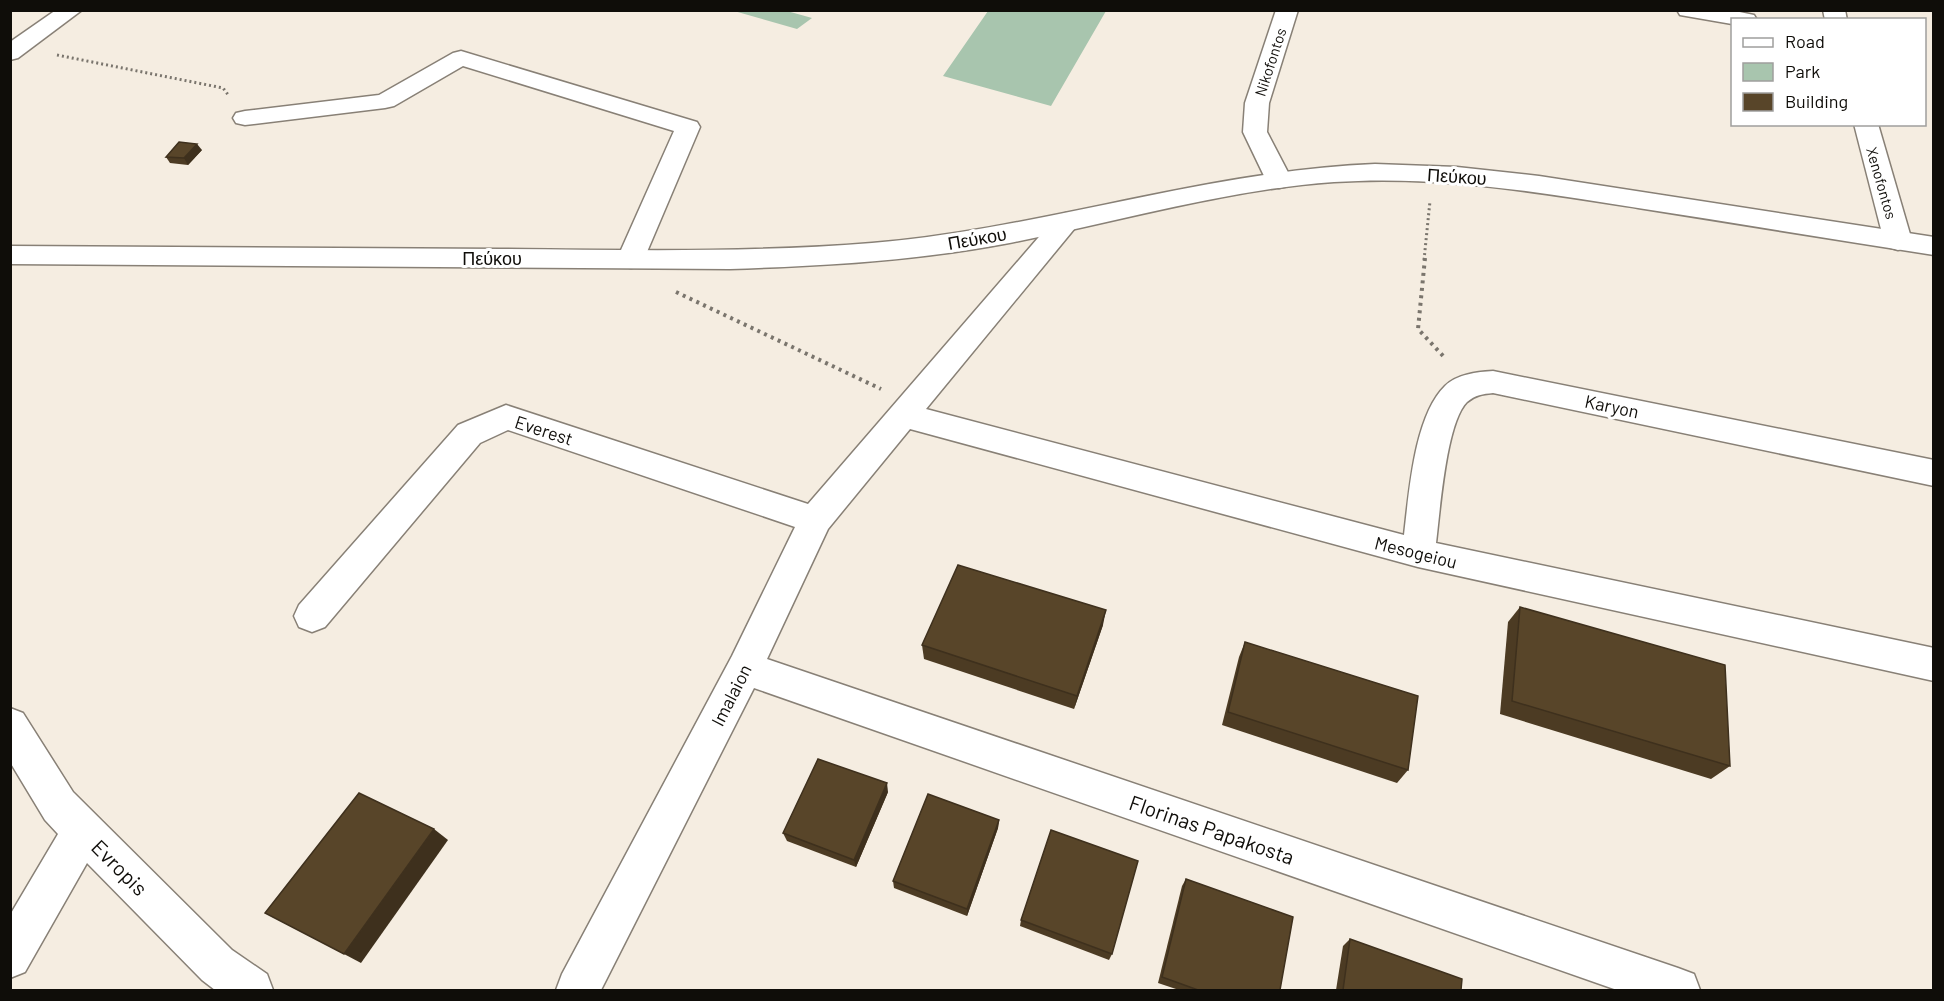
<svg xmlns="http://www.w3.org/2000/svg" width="1944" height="1001" font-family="Barlow,sans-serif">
  <rect width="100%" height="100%" fill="#f5ede1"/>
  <g fill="#a8c5ae">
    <path d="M734,11H787L812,18L797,29Z"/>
    <path d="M988,11V10L1106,11L1051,106L943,76Z"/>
  </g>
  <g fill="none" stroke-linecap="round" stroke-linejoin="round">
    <defs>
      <g id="street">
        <path d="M56,10H82L18,58L10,60V42Z"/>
        <path d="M1276,10H1298L1269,103L1267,132L1292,180L1288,186L1279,188L1270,186L1266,180L1243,132L1245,103Z"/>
        <path d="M1677,10H1730L1754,15L1757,20H1732V24L1680,15Z"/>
        <path d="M1823,10H1845L1847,20H1825Z"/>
        <path d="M461,51L697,122L700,127L641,266L631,268L621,266L617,259L674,131L463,66L394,106L385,108L245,125L236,123L233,118L236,113L245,111L379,95L453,53Z"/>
        <path d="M1854,124H1878L1912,241L1908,247L1898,250L1888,247L1884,241Z"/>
        <path d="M1066,213L1075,216L1079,222L1075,228L926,409L1404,535C1409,494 1414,416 1445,386C1457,374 1477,372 1493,371L1934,460V486L1493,393C1483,394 1475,395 1467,402C1446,423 1440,511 1436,543L1934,648V681L1418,567L910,429L828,529L767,659L1678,968L1694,974L1700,990H1617L754,688L601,990H556L562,974L732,656L795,527L508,430L480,443L325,627L312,632L299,627L294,616L299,605L458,425L506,405L808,504L1057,216Z"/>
        <path d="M10,708L23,713L73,792L232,950L267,974L273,990H215L202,980L87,863L25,972L10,978V915L58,834L45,820L10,762Z"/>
      </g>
      <path id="secondary" d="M1375,164L1457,167L1539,176L1934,237V255C1835,240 1736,223 1638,208C1537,192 1436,175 1334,182C1222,190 1114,223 1004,244C913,261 822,266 730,269L10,264V246C174,247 337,248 500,249C624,250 748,253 872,243C1042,229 1204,171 1375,164Z"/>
    </defs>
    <use href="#street" stroke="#888076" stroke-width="3"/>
    <use href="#secondary" stroke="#888076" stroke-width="3"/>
    <g stroke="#7a756d" stroke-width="3" stroke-dasharray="2 3" stroke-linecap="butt">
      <path d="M57,55L223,88L229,96"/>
      <path d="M1424,260L1430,201"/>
    </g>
    <g stroke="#7a756d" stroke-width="4" stroke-dasharray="3 4.5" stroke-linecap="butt">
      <path d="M1425,258L1418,329L1446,359"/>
      <path d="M676,292L881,389"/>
    </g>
    <use href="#street" fill="#fff" fill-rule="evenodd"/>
    <use href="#secondary" fill="#fff" fill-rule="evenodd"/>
  </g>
  <g fill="#4c3b23">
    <path d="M202,150L188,165L170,163L166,157Z"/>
    <path d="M1520,607L1730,766L1711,779L1500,714L1508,622Z"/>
    <path d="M1103,625L1074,709L924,659L922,645Z"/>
    <path d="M1245,642L1408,770L1397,783L1222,725L1239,657Z"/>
    <path d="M888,792L856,867L787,841L783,833Z"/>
    <path d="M999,820L998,828L967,916L894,888L893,881Z"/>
    <path d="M1186,879L1280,990H1179L1158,983L1182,886Z"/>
    <path d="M1021,920L1112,954L1109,960L1020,926Z"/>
    <path d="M1350,939L1461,990H1336L1343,946Z"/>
  </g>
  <g fill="#3e301d">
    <path d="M197,144L202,150L188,165L184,158Z"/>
    <path d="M1106,610L1103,625L1074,709L1077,696Z"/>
    <path d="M887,783L888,792L856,867L854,860Z"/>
    <path d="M999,820L998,828L967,916V909Z"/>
    <path d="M434,829L448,840L361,963L344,954Z"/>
  </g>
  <g fill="#584529" stroke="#3e301d" stroke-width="1.5">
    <path d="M179,142L197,144L184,158L166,157Z"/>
    <path d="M958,565L1106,610L1077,696L922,645Z"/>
    <path d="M1520,607L1725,665L1730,766L1512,701Z"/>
    <path d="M1245,642L1418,696L1408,770L1228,712Z"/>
    <path d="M818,759L887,783L854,860L783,833Z"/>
    <path d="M359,793L434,829L344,954L265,913Z"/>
    <path d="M928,794L999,820L967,909L893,881Z"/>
    <path d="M1051,830L1138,861L1112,954L1021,920Z"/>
    <path d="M1186,879L1293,917L1280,990H1198L1162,977Z"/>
    <path d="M1350,939L1462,979L1461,990H1343Z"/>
  </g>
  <g text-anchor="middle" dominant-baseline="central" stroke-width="6" stroke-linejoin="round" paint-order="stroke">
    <g font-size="15" fill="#0f0d09" stroke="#fff">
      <text transform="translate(1270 62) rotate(-72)">Nikofontos</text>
      <text transform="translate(1882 183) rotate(74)">Xenofontos</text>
    </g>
    <g font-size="18" fill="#0f0d09" stroke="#fff">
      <text transform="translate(1457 176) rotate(4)">Πεύκου</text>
      <text transform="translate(977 238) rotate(-10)">Πεύκου</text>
      <text x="492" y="258">Πεύκου</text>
      <text transform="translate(1612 406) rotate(12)">Karyon</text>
      <text transform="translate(544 430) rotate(18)">Everest</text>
      <text transform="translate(1416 552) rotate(14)">Mesogeiou</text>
      <text transform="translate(731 695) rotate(-63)">Imalaion</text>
    </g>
    <g font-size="21" fill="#0f0d09" stroke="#fff">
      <text transform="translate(1212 829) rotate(19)">Florinas Papakosta</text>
      <text transform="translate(120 867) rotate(45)">Evropis</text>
    </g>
  </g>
  <rect width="1944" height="1001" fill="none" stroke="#0f0d09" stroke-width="24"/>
  <rect x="1731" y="18" width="195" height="108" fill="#ffffff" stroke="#9f9e9d" stroke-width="1.5"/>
  <rect x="1743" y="38" width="30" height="9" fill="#ffffff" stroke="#9f9e9d" stroke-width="1.5"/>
  <text x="1785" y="48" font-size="18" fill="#0f0d09">Road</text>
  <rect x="1743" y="63" width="30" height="18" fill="#a8c5ae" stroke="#9f9e9d" stroke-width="1.5"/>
  <text x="1785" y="78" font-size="18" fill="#0f0d09">Park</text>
  <rect x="1743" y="93" width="30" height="18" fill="#584529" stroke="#9f9e9d" stroke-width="1.5"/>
  <text x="1785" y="108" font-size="18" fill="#0f0d09">Building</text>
</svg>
